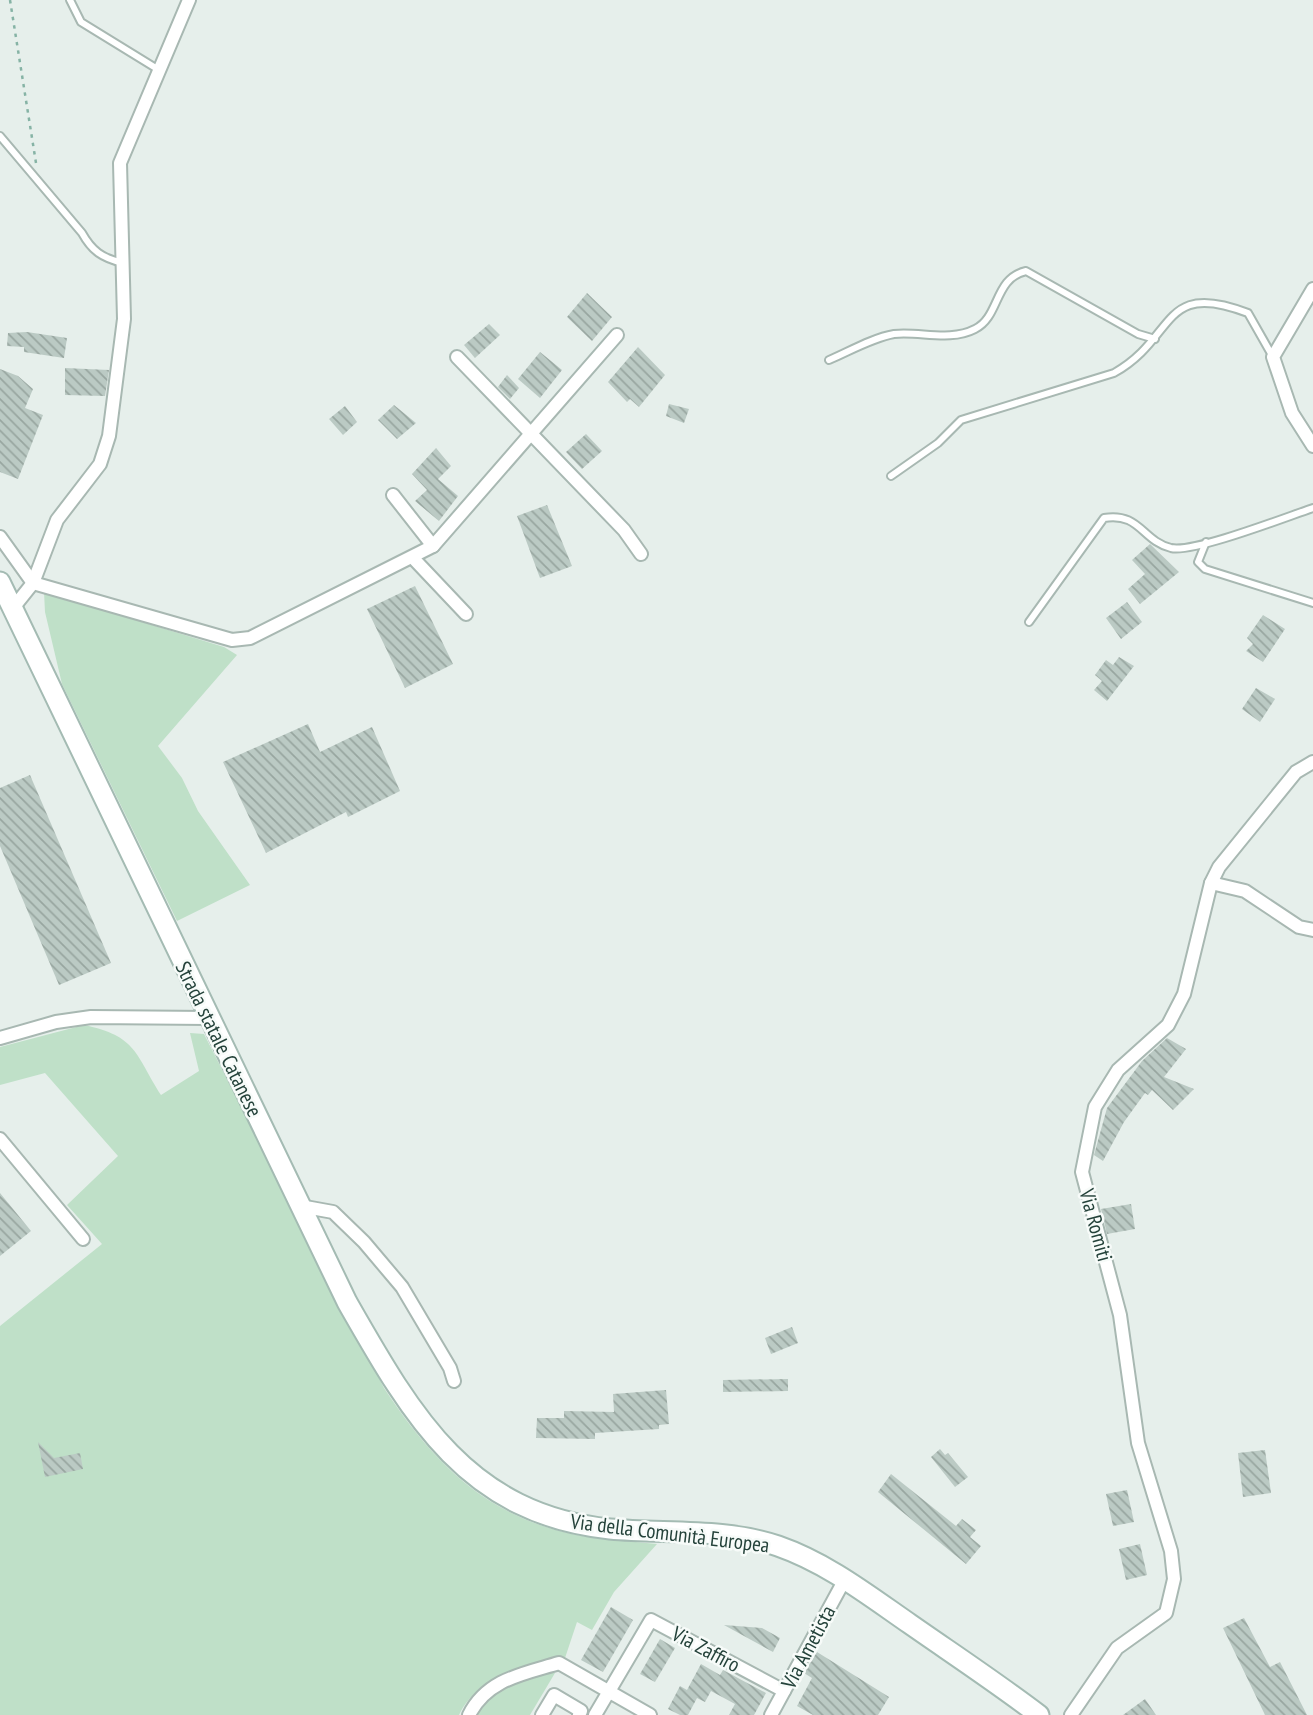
<svg xmlns="http://www.w3.org/2000/svg" width="1313" height="1715" font-family="'PT Sans Narrow',sans-serif">
  <defs>
    <pattern id="building-back-hatch" width="6" height="6" patternUnits="userSpaceOnUse" patternTransform="scale(1.75)"><rect width="6" height="6" fill="#bbcac4"/><path d="M-1 5l2 2M0 0l6 6M5-1l2 2" fill="none" stroke="#98a6a0"/></pattern>
  </defs>
  <rect width="100%" height="100%" fill="#e6efeb"/>
  <g fill="#bfe0c8">
    <path d="M44,592L224,647L237,655L158,746L182,778L198,811L250,885L177,921L62,684L45,612Z"/>
    <path d="M84,1025C137,1036 135,1054 161,1095L199,1071L190,1033L204,1034L384,1388C432,1461 484,1515 572,1534C599,1540 629,1541 657,1544L614,1592L592,1630L577,1622L565,1658C525,1670 479,1674 459,1715H0V1326L102,1244L67,1205L118,1156L45,1073L0,1085V1047Z"/>
    <path d="M549,1670L555,1673L530,1715H476L500,1686Z"/>
  </g>
  <g fill="url(#building-back-hatch)">
    <path d="M587,293L612,317L592,341L567,317Z"/>
    <path d="M489,324L500,335L475,358L464,345Z"/>
    <path d="M27,332L67,338L64,358L24,352V347L7,346L8,333Z"/>
    <path d="M638,347L665,375L639,407L630,399L627,402L608,382Z"/>
    <path d="M540,352L562,370L540,398L518,379Z"/>
    <path d="M65,368L109,370L105,396L65,395Z"/>
    <path d="M0,369L18,376L33,389L25,408L43,415L18,479L0,472Z"/>
    <path d="M507,375L519,388L510,399L498,387Z"/>
    <path d="M669,404L689,409L684,423L666,416Z"/>
    <path d="M394,405L416,423L397,439L378,420Z"/>
    <path d="M345,406L357,422L343,435L329,419Z"/>
    <path d="M586,434L602,451L582,469L566,452Z"/>
    <path d="M436,448L451,466L438,479L458,496L439,521L415,501L427,490L412,474Z"/>
    <path d="M547,505L572,566L540,578L517,516Z"/>
    <path d="M1150,544L1179,572L1140,604L1128,589L1145,574L1132,560Z"/>
    <path d="M415,586L453,664L405,688L367,609Z"/>
    <path d="M1127,602L1142,622L1121,639L1106,618Z"/>
    <path d="M1263,615L1285,629L1263,662L1246,651L1253,644L1247,638Z"/>
    <path d="M1119,657L1134,666L1107,701L1094,690L1102,681L1095,675L1106,660L1113,665Z"/>
    <path d="M1256,688L1275,699L1260,722L1242,709Z"/>
    <path d="M308,724L320,752L372,727L400,791L348,817L346,812L266,853L223,762Z"/>
    <path d="M30,775L111,963L59,985L0,846V788Z"/>
    <path d="M1167,1038L1186,1049L1164,1077L1194,1089L1173,1110L1152,1090L1148,1095L1145,1093L1124,1122L1103,1161L1094,1155L1107,1108L1142,1061Z"/>
    <path d="M0,1193L31,1231L0,1256Z"/>
    <path d="M1131,1204L1135,1229L1107,1234L1101,1209Z"/>
    <path d="M792,1327L798,1343L771,1354L765,1338Z"/>
    <path d="M788,1379V1391L723,1392V1380Z"/>
    <path d="M666,1390L669,1424L659,1425V1429L595,1433V1439L536,1438L537,1418H564V1411L614,1412L613,1394Z"/>
    <path d="M38,1442L54,1458L80,1453L83,1469L45,1477Z"/>
    <path d="M940,1449L945,1455L948,1453L968,1477L955,1487L931,1457Z"/>
    <path d="M1265,1450L1271,1493L1243,1497L1238,1453Z"/>
    <path d="M891,1474L956,1526L962,1519L976,1530L970,1537L981,1546L966,1564L878,1492Z"/>
    <path d="M1127,1490L1134,1522L1113,1526L1106,1494Z"/>
    <path d="M1140,1544L1147,1575L1126,1580L1119,1549Z"/>
    <path d="M611,1607L633,1620L603,1672L581,1660Z"/>
    <path d="M1244,1618L1270,1667L1280,1662L1307,1715H1265L1223,1628Z"/>
    <path d="M724,1625L762,1628L780,1638L773,1652Z"/>
    <path d="M660,1639L675,1648L655,1682L640,1674Z"/>
    <path d="M817,1652L889,1697L878,1715H813L797,1706L812,1678L804,1673Z"/>
    <path d="M701,1664L720,1675L723,1670L766,1693L754,1715H729L735,1704L711,1691L705,1702L697,1698L688,1715H680L668,1709L680,1686L687,1690Z"/>
    <path d="M1145,1699L1156,1715H1123Z"/>
  </g>
  <g fill="none" stroke-linecap="round" stroke-linejoin="round">
    <defs>
      <g id="service">
        <path d="M70,0L81,22L159,70"/>
        <path d="M0,136L82,233C92,251 102,258 123,263"/>
        <path d="M829,360C850,351 872,338 894,334C920,331 950,342 975,329C1000,317 994,278 1026,271L1138,334L1155,339"/>
        <path d="M891,476L938,443L961,420L1114,373C1177,338 1160,279 1248,313L1273,357"/>
        <path d="M1206,542L1198,562L1205,569L1313,603"/>
        <path d="M1029,622L1104,518C1140,512 1142,541 1171,548C1194,553 1286,517 1313,508"/>
      </g>
      <g id="minor">
        <path d="M1313,289L1273,357L1292,413L1313,446"/>
        <path d="M457,357L624,530L641,554"/>
        <path d="M393,495L433,546"/>
        <path d="M0,537L33,583L232,640L250,638L433,546L617,335"/>
        <path d="M413,558L466,614"/>
        <path d="M13,608L33,583L57,520L100,464L109,436L124,319L120,163L189,0"/>
        <path d="M1211,883L1245,891L1299,927L1313,930"/>
        <path d="M0,1038L56,1022L91,1017L208,1018"/>
        <path d="M0,1139L83,1239"/>
        <path d="M300,1206L333,1212L364,1242L402,1287L450,1368L454,1381"/>
        <path d="M469,1715C487,1679 523,1674 559,1663L650,1715"/>
        <path d="M542,1715L554,1695L581,1711L579,1715"/>
        <path d="M595,1715L651,1620L784,1691"/>
        <path d="M771,1715L845,1579"/>
        <path d="M1071,1715L1117,1648L1166,1613L1174,1579L1171,1551L1138,1443L1120,1315L1082,1172L1095,1107L1118,1070L1168,1025L1184,994L1211,883L1219,867L1296,772L1313,762"/>
      </g>
      <path id="secondary" d="M0,582L347,1302C412,1416 467,1514 610,1529C665,1534 725,1528 778,1546C827,1563 868,1595 910,1624C953,1654 997,1683 1039,1715"/>
    </defs>
    <use href="#service" stroke="#a8b8b2" stroke-width="10"/>
    <use href="#minor" stroke="#a8b8b2" stroke-width="16"/>
    <use href="#secondary" stroke="#a4bbb3" stroke-width="23"/>
    <path stroke="#86b3a5" stroke-width="2.5" stroke-dasharray="3.5 5" stroke-linecap="butt" d="M10,0L36,163"/>
    <use href="#service" stroke="#fff" stroke-width="6"/>
    <use href="#minor" stroke="#fff" stroke-width="12"/>
    <use href="#secondary" stroke="#fff" stroke-width="19"/>
  </g>
  <g text-anchor="middle" dominant-baseline="central" stroke-width="5" stroke-linejoin="round" paint-order="stroke">
    <g font-size="21" fill="#24423a" stroke="#f7fbf9">
      <text transform="translate(219 1039) rotate(64)">Strada statale Catanese</text>
      <text transform="translate(1096 1225) rotate(75)">Via Romiti</text>
      <text transform="translate(670 1533) rotate(7)">Via della Comunità Europea</text>
      <text transform="translate(808 1647) rotate(-62)">Via Ametista</text>
      <text transform="translate(706 1649) rotate(28)">Via Zaffiro</text>
    </g>
  </g>
</svg>
